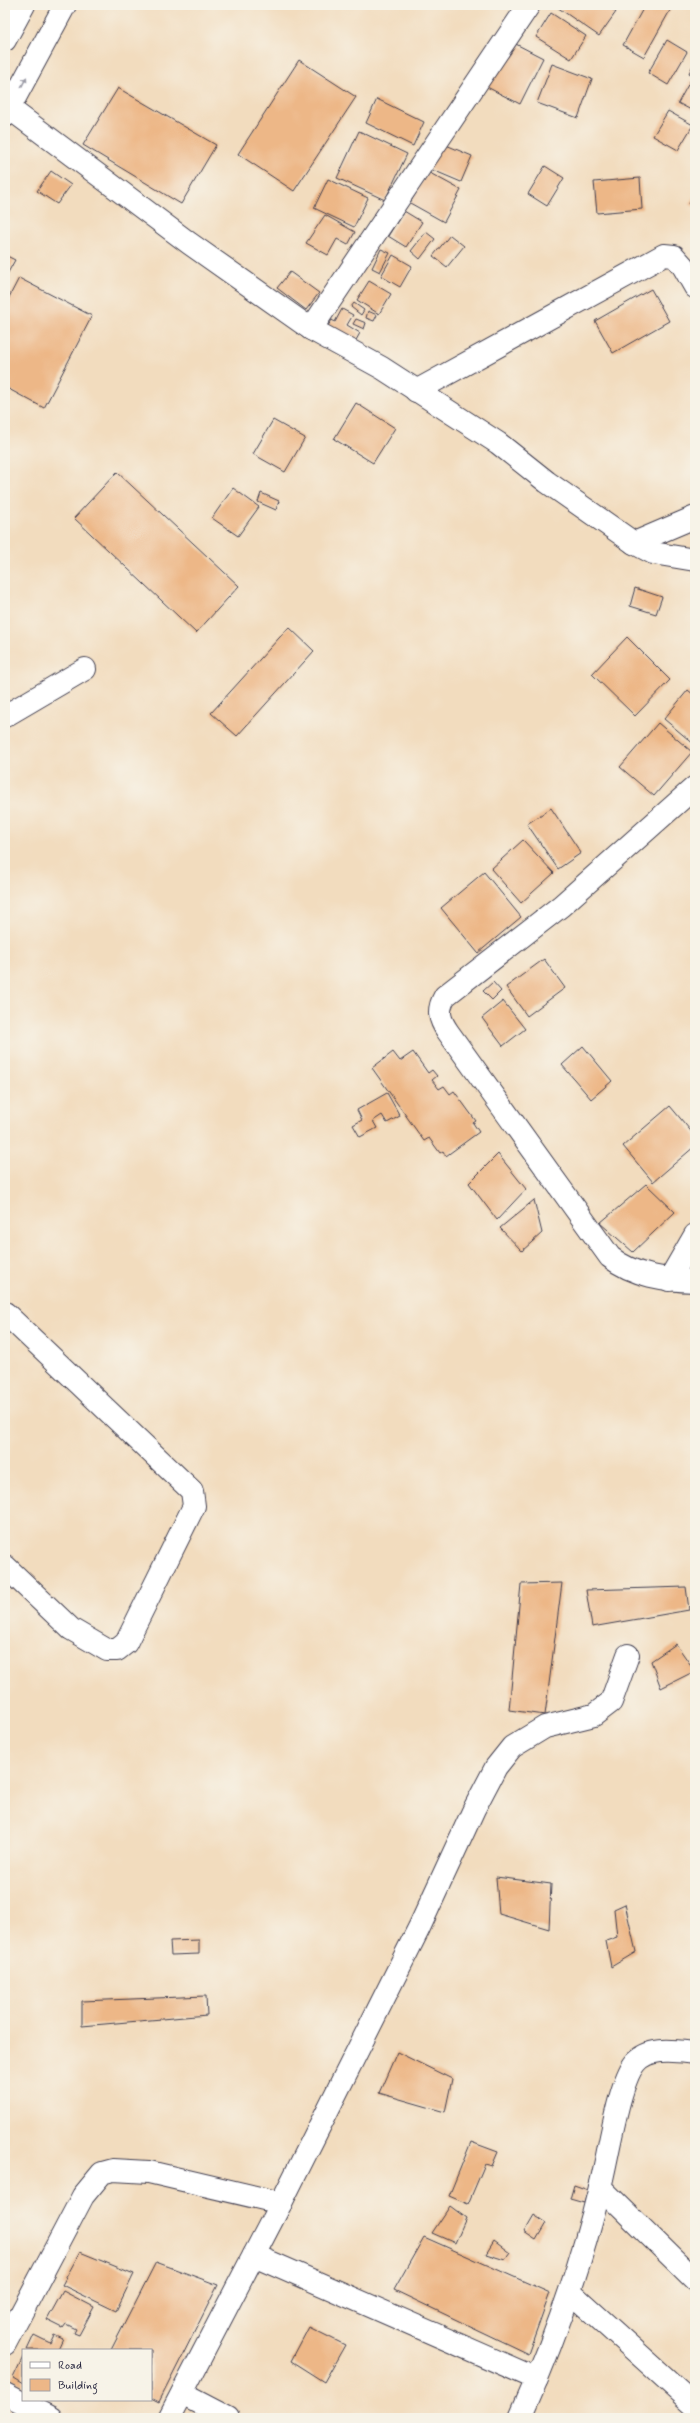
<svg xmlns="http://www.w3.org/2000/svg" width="700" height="2423" font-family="Mynerve,sans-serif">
  <rect width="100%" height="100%" fill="#f7f3e8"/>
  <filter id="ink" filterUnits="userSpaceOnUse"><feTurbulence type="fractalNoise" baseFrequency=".025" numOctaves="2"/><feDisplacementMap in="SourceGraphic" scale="8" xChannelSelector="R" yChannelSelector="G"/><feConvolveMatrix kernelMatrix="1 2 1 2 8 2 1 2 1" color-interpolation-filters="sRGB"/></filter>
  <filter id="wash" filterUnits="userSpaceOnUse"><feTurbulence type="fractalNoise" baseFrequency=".012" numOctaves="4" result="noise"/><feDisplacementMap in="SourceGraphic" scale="16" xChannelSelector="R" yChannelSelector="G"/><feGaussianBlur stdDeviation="0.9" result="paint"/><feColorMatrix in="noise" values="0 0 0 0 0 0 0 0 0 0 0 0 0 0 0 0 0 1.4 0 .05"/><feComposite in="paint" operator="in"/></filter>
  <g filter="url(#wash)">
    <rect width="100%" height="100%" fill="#f2dcbe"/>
    <g id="blocks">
      <g fill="#edb787">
        <path d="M554,5H606L616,12L599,36Z"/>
        <path d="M645,5H673L644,57L623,45Z"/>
        <path d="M551,13L586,36L571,59L536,37Z"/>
        <path d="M508,40L543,58L520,104L485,86Z"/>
        <path d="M667,40L687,52L668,85L648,73Z"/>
        <path d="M299,60L356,97L294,191L238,154Z"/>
        <path d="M695,61V76L689,73Z"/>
        <path d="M552,64L592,79L578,118L537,103Z"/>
        <path d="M690,81L695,83V112L678,103Z"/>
        <path d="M118,88L216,145L181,204L83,145Z"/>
        <path d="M377,99L424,122L413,146L366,123Z"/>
        <path d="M668,111L693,125L678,150L653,136Z"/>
        <path d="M359,131L407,154L385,200L337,178Z"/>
        <path d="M439,142L472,156L461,182L428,168Z"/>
        <path d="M545,166L564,178L547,206L528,194Z"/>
        <path d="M51,171L71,185L57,204L37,191Z"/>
        <path d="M428,172L461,190L444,222L410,203Z"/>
        <path d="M640,178L642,209L597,213L594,182Z"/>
        <path d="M328,179L368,198L354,227L314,208Z"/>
        <path d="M695,194V207L689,204Z"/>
        <path d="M404,211L422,222L406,247L388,236Z"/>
        <path d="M325,215L355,232L348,245L337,239L328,255L306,243Z"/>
        <path d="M426,232L435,239L420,259L411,251Z"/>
        <path d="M450,235L464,246L447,267L433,256Z"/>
        <path d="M381,249L390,253L380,272L372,268Z"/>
        <path d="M5,255L15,260L5,278Z"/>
        <path d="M393,255L412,266L400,287L381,276Z"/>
        <path d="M290,272L319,293L306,310L277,288Z"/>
        <path d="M19,278L92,316L44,408L5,387V305Z"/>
        <path d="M369,281L391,294L379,314L357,300Z"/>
        <path d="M651,289L669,321L613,353L595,321Z"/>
        <path d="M354,303L364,310L361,315L351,307Z"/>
        <path d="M342,309L353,315L347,325L360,333L355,342L327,327L332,320L335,322Z"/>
        <path d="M368,311L377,315L374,321L366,318Z"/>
        <path d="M356,319L366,323L364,329L353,324Z"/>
        <path d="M356,403L395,428L373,463L334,439Z"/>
        <path d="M273,420L305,438L285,472L253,454Z"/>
        <path d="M117,472L239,586L196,633L74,518Z"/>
        <path d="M233,488L259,507L238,536L212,518Z"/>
        <path d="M261,493L279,501L276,510L258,502Z"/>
        <path d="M635,588L662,597L656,614L630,606Z"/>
        <path d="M289,627L314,651L237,736L211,713Z"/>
        <path d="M627,637L670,680L635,716L592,674Z"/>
        <path d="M688,690L695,696V745L664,719Z"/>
        <path d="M658,723L692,752L654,796L620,767Z"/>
        <path d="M551,808L581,853L558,869L527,824Z"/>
        <path d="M523,840L554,873L521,903L491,869Z"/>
        <path d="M484,872L521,917L478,953L441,908Z"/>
        <path d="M544,959L565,988L527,1016L506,987Z"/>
        <path d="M493,982L501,991L492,1000L483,991Z"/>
        <path d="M503,1001L525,1029L503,1046L482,1018Z"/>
        <path d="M583,1046L612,1081L591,1099L562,1065Z"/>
        <path d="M393,1052L400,1061L413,1052L428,1073L432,1070L437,1076L432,1080L439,1089L444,1086L450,1094L454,1091L476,1121L473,1123L479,1132L446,1156L443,1151L440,1153L429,1138L424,1141L372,1068Z"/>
        <path d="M387,1093L400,1116L387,1123L382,1115L373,1121L377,1128L360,1137L353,1125L362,1120L357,1110Z"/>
        <path d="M670,1106L695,1136V1146L653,1182L623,1146Z"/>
        <path d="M498,1154L526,1189L497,1220L469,1183Z"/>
        <path d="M646,1184L675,1212L633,1252L600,1223Z"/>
        <path d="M534,1200L542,1233L522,1251L500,1228Z"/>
        <path d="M562,1583L545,1715L509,1710L521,1584Z"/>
        <path d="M686,1587L689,1610L592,1627L586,1590Z"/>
        <path d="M676,1644L695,1671L661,1688L651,1661Z"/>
        <path d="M496,1877L551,1884L549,1929L499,1914Z"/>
        <path d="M625,1904L636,1952L611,1967L606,1941L617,1937L614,1909Z"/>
        <path d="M199,1940V1954L171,1955L170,1941Z"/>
        <path d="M206,1996L207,2015L82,2026V2001Z"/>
        <path d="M397,2052L452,2079L445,2112L379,2093Z"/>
        <path d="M471,2142L498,2152L492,2166L485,2164L468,2204L449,2196Z"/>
        <path d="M574,2185L588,2190L584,2203L570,2199Z"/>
        <path d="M450,2206L466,2218L455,2243L432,2233Z"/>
        <path d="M534,2215L546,2223L536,2240L524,2232Z"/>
        <path d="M424,2237L550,2293L528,2354L394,2290Z"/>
        <path d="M494,2241L510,2253L505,2260L486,2254Z"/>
        <path d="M80,2252L134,2274L116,2311L62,2285Z"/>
        <path d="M156,2262L218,2285L159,2402L151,2398V2350H111Z"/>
        <path d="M63,2291L94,2307L79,2335L74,2333L76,2329L66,2324L63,2328L47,2320Z"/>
        <path d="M309,2327L345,2345L324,2382L291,2361Z"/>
        <path d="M34,2335L50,2343L54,2335L63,2339L58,2350H27Z"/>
        <path d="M23,2357V2384L13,2378Z"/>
      </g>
    </g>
  </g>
  <g filter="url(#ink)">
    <use href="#blocks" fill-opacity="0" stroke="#413e4f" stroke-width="1"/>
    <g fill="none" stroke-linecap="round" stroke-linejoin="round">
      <defs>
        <g id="street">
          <path d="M5,105L189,243L311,329L382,368L498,443L547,482L634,543L653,553L695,560"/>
          <path d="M311,329L529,5"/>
          <path d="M416,391L664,255L674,256L683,266L695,287"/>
          <path d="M634,543L695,517"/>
          <path d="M5,716L85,669"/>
          <path d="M695,787L561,906L445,996C437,1010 439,1019 448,1032L610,1257C634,1276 665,1280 695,1281"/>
          <path d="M669,1280L695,1235"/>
          <path d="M5,1313L192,1491L194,1506L126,1643L117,1650H107L71,1629L5,1566"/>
          <path d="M600,2187L695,2280"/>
          <path d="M254,2255L537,2379"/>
          <path d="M570,2292L695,2405"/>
          <path d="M5,2344L83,2196L102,2173L113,2170L149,2172L281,2203"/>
          <path d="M5,2394L51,2418"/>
          <path d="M182,2394L228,2418"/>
          <path d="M169,2418L281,2203L419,1928L474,1809L496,1767L512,1747L545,1727L594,1715L611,1702L628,1655"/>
          <path d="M520,2418C553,2344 581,2266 600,2187C608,2158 618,2084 635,2063C649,2046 676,2051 695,2053"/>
        </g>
        <g id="highway">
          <path d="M5,40L24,5"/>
          <path d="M5,116L65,5"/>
        </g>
      </defs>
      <use href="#street" stroke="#413e4f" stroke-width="24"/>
      <use href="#highway" stroke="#413e4f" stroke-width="24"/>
      <use href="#street" stroke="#fff" stroke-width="22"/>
      <use href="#highway" stroke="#fff" stroke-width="22"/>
    </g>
    <defs><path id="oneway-solid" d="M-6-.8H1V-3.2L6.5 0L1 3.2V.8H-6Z"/></defs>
    <use fill="#9c9ca7" href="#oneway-solid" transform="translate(24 82) rotate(-62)"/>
  </g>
  <rect width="700" height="2423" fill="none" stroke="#f7f3e8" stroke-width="20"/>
  <rect x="22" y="2349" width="130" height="52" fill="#f7f3e8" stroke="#a29fa3"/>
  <rect x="30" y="2362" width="20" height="6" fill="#ffffff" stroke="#a29fa3"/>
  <text x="58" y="2369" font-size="12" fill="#22223b">Road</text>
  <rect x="30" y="2379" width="20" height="12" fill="#edb787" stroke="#a29fa3"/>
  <text x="58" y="2389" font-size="12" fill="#22223b">Building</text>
</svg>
